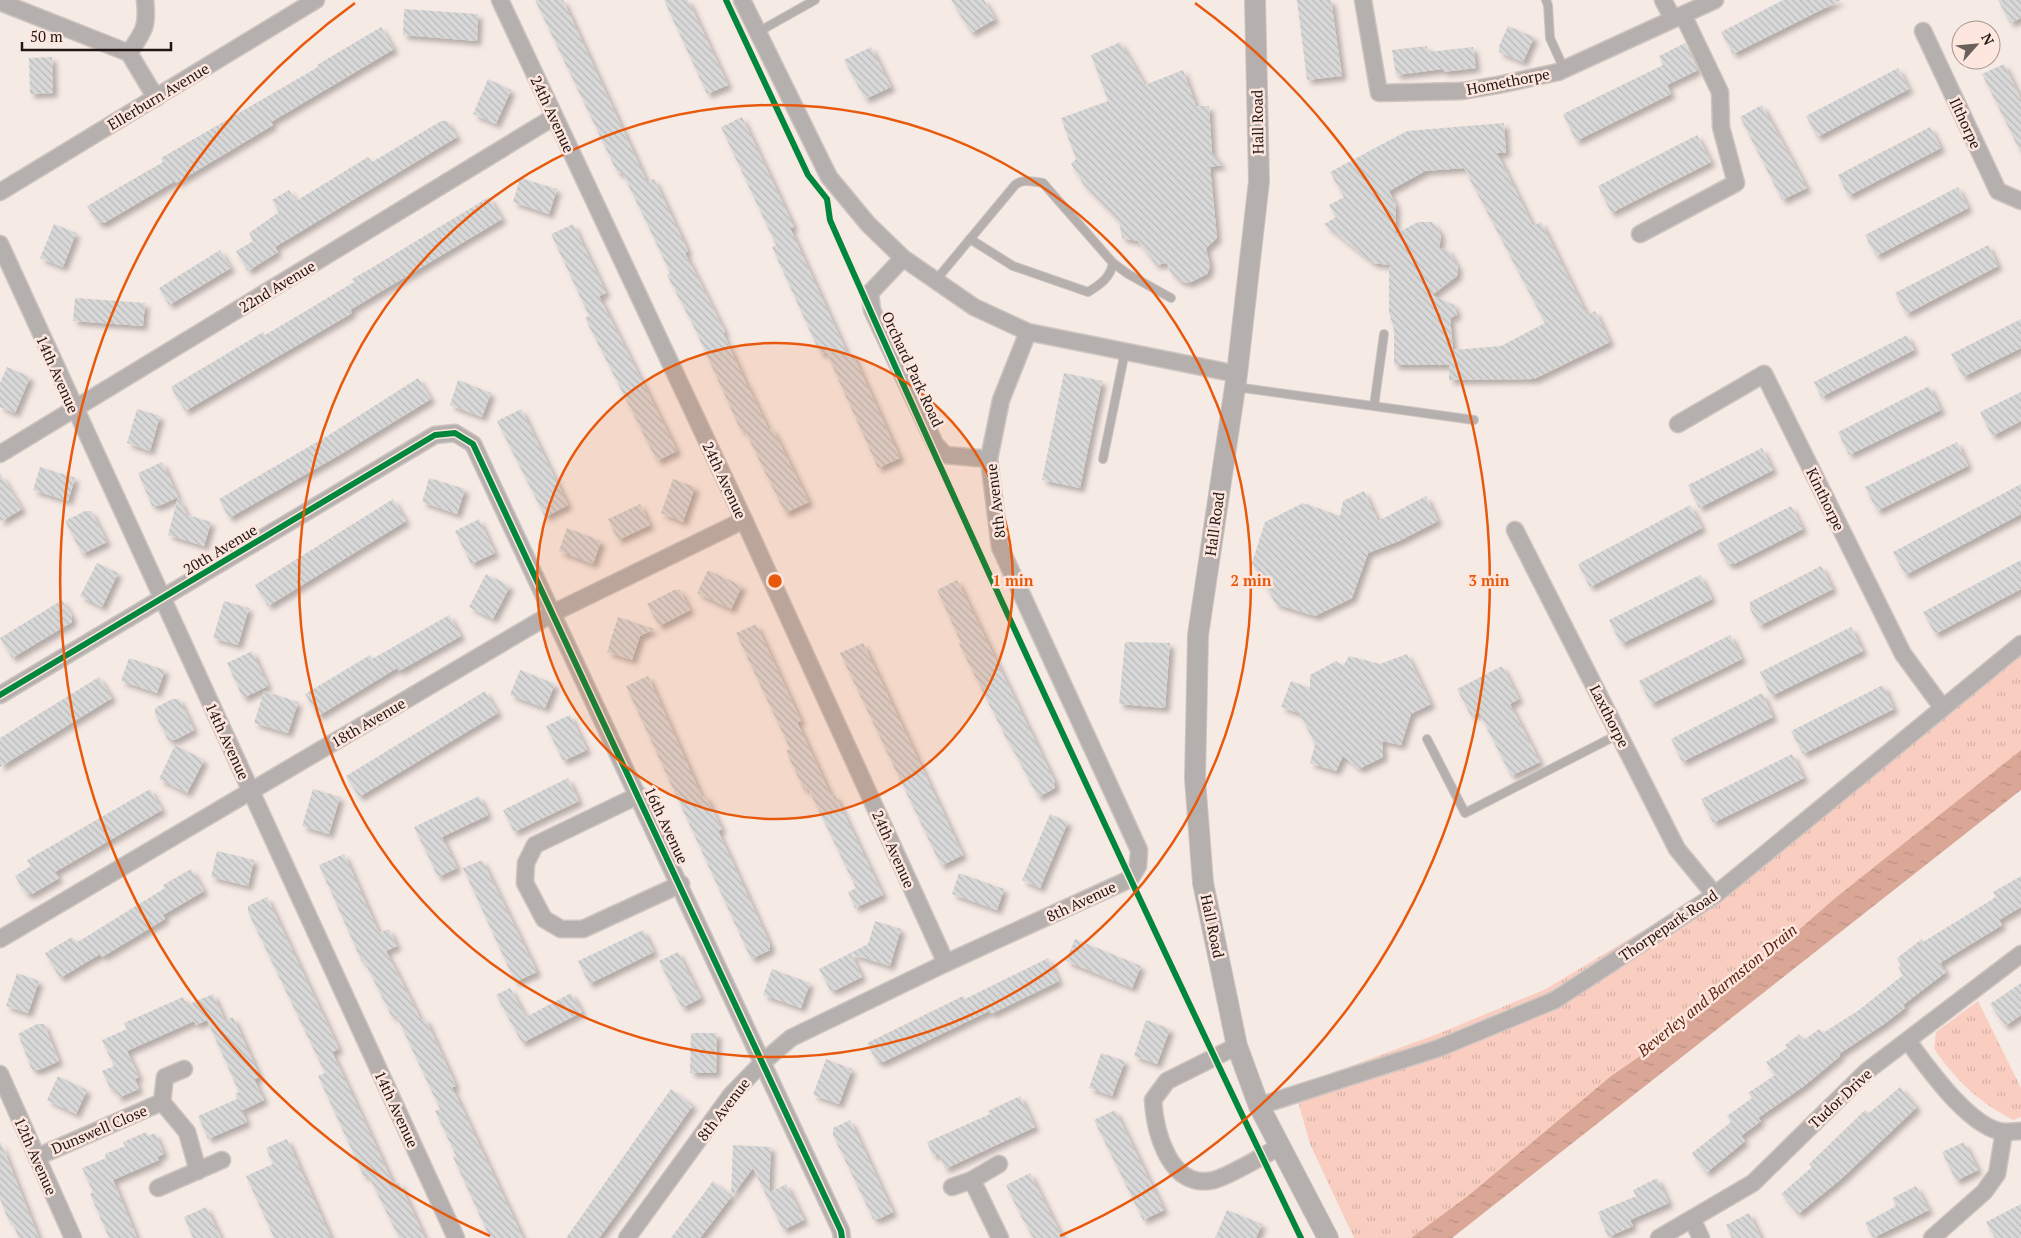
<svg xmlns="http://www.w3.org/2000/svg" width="2021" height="1238" font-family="'PT Serif',serif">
  <defs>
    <pattern id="park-tufts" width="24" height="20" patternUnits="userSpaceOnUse" patternTransform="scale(1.25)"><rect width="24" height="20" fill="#f9cec1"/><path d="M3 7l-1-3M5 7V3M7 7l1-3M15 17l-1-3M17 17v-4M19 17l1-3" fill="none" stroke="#d5b0a5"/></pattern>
    <pattern id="water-ripples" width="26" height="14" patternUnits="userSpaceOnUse" patternTransform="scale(1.25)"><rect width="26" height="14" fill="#daa797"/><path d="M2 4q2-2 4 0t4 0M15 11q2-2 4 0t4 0" fill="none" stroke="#bb8f81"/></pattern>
    <pattern id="building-back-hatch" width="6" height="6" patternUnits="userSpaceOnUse" patternTransform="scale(1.25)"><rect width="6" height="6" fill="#d9d8d9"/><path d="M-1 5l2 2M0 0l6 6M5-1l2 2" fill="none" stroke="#bab9b9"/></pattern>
    <filter id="shadow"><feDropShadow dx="4.5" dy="4.5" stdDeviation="2.5" flood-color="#0004"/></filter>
  </defs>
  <rect width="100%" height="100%" fill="#f6eae5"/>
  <g fill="url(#park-tufts)">
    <path d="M2021,648V750L1834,899L1762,962L1718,991L1669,1036L1611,1076L1469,1195L1411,1238H1354L1310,1144L1294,1087L1440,1033L1546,989L1687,904Z"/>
    <path d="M1978,1001L2021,1088V1117L2013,1120C1978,1102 1957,1081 1934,1049L1936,1032Z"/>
  </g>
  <path fill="url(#water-ripples)" d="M2021,750V790L1452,1238H1411L1469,1195L1611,1076L1669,1036L1718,991L1762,962L1834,899Z"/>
  <g fill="url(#building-back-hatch)" fill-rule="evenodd" filter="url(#shadow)">
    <path d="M535,0H563L647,182L654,179L688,251L685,253L725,332L723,333L744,379L769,430L772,428L809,502L785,513L744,429L741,431L695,329L667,275L670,273L651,232L622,172L618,174Z"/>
    <path d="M664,0H688L728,85L707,94Z"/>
    <path d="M951,0H984L995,19L971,33Z"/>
    <path d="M1297,0H1331L1342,76L1307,80Z"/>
    <path d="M1783,0H1841L1733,54L1721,32Z"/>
    <path d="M1998,0H2021V18L2010,23Z"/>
    <path d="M404,9L478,14L477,41L403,35Z"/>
    <path d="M1508,26L1534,37L1523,62L1499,52V46Z"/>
    <path d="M381,27L394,49L271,122L273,125L176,183L175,181L104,223H98L87,206L163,162L161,158L318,67L317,65Z"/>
    <path d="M1120,42L1145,85L1183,70L1196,106H1209L1212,153L1222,165L1210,167L1217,238L1206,248L1210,266L1207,274L1189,283L1180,281L1171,273L1167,263L1156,265L1138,241L1122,238L1119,221L1084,185L1071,164L1076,159L1061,118L1108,101L1091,55Z"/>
    <path d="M1685,43L1698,70L1667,85L1671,94L1576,141L1563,114L1663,65L1659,56Z"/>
    <path d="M1427,46L1428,52L1473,47L1476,68L1443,72V69L1396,75L1392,50Z"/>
    <path d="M871,47L891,87L865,99L844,60Z"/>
    <path d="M52,57L53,93L30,94L29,58Z"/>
    <path d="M2004,64L2021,99V153L1982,74Z"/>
    <path d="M1898,68L1909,89L1817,137L1806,116Z"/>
    <path d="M488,79L511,90L496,124L473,114Z"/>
    <path d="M1762,105L1807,188L1782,200L1740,117Z"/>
    <path d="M742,117L794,227L790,228L836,329L848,355L852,353L900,458L878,468L826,352L821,354L814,340L772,247L776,245L721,127Z"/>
    <path d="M441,121H447L457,137L275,247L278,252L248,271L236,251L253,241L249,233L279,212L272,200L289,190L296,201L368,157L372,162Z"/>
    <path d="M1504,123L1506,153H1497L1533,226L1541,222L1587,315L1595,311L1610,342L1534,379L1449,380V365H1394V330L1389,312V265L1373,263L1324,224L1336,217L1329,205L1344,197L1330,172L1407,131ZM1464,168L1545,323L1501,346L1453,350L1450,318L1457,315L1454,305L1432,295L1457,276L1458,267L1448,250L1439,248L1441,237L1439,230L1432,222H1418L1395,234L1396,205L1389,191L1425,171Z"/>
    <path d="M1930,127L1941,148L1848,196L1838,175Z"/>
    <path d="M1697,135L1711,162L1611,213L1598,186Z"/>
    <path d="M520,178L557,189L549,214L513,202Z"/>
    <path d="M1958,187L1968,208L1876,256L1865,235Z"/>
    <path d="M489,197L502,219L350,310L352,313L185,411L171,387L263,332L265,335L309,309L354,282L352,279L368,270Z"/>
    <path d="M54,224L76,233L63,267L40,258Z"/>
    <path d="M573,224L606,293L599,296L677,451L657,461L585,318L589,316L551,234Z"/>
    <path d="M1988,245L1998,266L1906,314L1895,293Z"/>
    <path d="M220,250L231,268L169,305L159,288Z"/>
    <path d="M75,298L145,303L143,326L73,321Z"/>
    <path d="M2021,319V348L1963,377L1951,354Z"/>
    <path d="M1907,335L1914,350L1821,397L1814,382Z"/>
    <path d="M7,367L30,377L15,413L0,407V383Z"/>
    <path d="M1064,373L1102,381L1080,488L1042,480Z"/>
    <path d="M418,378L431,399L341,454L229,518L219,499L329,435Z"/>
    <path d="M458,380L491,393L482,417L450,405Z"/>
    <path d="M1929,386L1941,410L1849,455L1838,432Z"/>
    <path d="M2021,392V421L1992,436L1980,412Z"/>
    <path d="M137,409L160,416L150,451L127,443Z"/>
    <path d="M521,409L568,505L545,517L497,421Z"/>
    <path d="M1957,442L1968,466L1877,511L1865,487Z"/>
    <path d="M1762,448L1773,470L1699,508L1688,485Z"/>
    <path d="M162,462L178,497L159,506H152L138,473Z"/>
    <path d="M40,467L75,478L68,501L33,490Z"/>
    <path d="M0,473L22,509L0,522Z"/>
    <path d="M429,478L465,489L457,514L422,502Z"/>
    <path d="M673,479L695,487L683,522L661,513Z"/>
    <path d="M2021,484V514L1905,575L1893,552Z"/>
    <path d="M1364,491L1378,521L1426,496L1438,521L1399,541L1368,553L1352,598L1315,616L1276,604L1252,563L1265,522L1303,503L1340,516L1343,501Z"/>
    <path d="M178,497L187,515L211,522L204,546L168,535Z"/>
    <path d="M393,499L406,521L268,606L255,585Z"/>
    <path d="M640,504L650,525L618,540L608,519Z"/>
    <path d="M1690,505L1702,528L1590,587L1578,564Z"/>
    <path d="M1791,506L1803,529L1734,564H1727L1717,544Z"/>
    <path d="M85,511H91L107,542L82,554L65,521Z"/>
    <path d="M479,519L495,553L471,564L455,531Z"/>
    <path d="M567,528L601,541L593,564L559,551Z"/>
    <path d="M2021,560V589L1935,634L1923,612Z"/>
    <path d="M97,563L118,573L102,607L80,596Z"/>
    <path d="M1821,566L1833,589L1759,626L1750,609V602Z"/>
    <path d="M708,570L742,586L731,609L697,593Z"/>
    <path d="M486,574L510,586L493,619L469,607Z"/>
    <path d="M1700,575L1712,599L1621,644L1609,620Z"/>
    <path d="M957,580L1055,782V788L1038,797L1011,746H1010L959,644L961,643L937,590Z"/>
    <path d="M674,590H680L690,610L659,626L647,604Z"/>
    <path d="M62,600L72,616V622L12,658L0,638Z"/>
    <path d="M224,601L249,608L238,645L213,638Z"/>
    <path d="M449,615L461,636L399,671L397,668L318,716L305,694L370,655L372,659Z"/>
    <path d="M618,617L654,629L640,636L632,660L607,652Z"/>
    <path d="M756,624L801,721L797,722L815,761L831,796L835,795L883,895L855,908L848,892L856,888L808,788L804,790L786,751L790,749L736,633Z"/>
    <path d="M1851,627L1863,651L1771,696L1760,672Z"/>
    <path d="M1730,635L1742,659L1651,704L1639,681Z"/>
    <path d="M1125,642L1170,643L1165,708L1119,704Z"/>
    <path d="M863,643L963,855L941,866L840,653Z"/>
    <path d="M252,651L268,686L243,698L227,663Z"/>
    <path d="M1407,654L1431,704L1411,714L1401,745L1382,741L1383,757L1359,769L1343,756L1336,771L1310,763L1315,744L1299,713L1281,707L1291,681L1310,688V675L1336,661L1343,666L1349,656L1380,664Z"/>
    <path d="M129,658L165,670L157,693L121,681Z"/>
    <path d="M1502,666L1519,699L1510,704L1540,762L1511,776L1479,712L1471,716L1457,689Z"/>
    <path d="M520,670L555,684L545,708L510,695Z"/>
    <path d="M648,676L702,797L705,795L722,829L718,831L770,944V950L751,959L626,686Z"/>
    <path d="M99,677L112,698L0,767V738Z"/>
    <path d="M1883,685L1894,709L1803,754L1791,731Z"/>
    <path d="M264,691L298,702L288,733L254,723Z"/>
    <path d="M485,691L498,713L359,797L346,776Z"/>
    <path d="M1762,693L1773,717L1682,762L1671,739Z"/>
    <path d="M172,699H179L194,730L175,740H168L155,714V708Z"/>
    <path d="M570,715L587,750L563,761L546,726Z"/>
    <path d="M175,745L204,760L187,793L159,779Z"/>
    <path d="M1792,754L1804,778L1713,823L1701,799Z"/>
    <path d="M568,778L579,801L514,832L503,810Z"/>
    <path d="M150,789L162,810L55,872L59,878L32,894H26L15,876L31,866L27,860Z"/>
    <path d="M313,789L340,797L329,834L302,826Z"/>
    <path d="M479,796L488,815L442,837L457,868L438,877L414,827Z"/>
    <path d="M1050,814L1068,822L1040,888L1022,880Z"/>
    <path d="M217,851L254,860L248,886L211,877Z"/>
    <path d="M344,854L379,933L389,929L397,946L386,951L421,1020L425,1018L456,1086L452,1087L523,1238H490L453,1157L456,1156L435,1111L440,1109L396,1015L392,1017L364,961L362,962L319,865Z"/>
    <path d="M482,860L537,972L515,982L463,868Z"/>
    <path d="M191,869L204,891L163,915L165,919L102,957L100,954L60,978L45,953L72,937L76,943L165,888L163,885Z"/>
    <path d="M959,873L1004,889L997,910L952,894Z"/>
    <path d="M2021,876V907L1999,920L2002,925L1940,963L1946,972L1903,1005L1905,1008L1884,1024L1839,1054L1840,1056L1804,1086L1758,1118L1761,1121L1741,1136L1745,1141L1706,1173L1692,1153L1731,1122L1727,1116L1752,1098L1748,1093L1775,1075L1766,1062L1787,1048L1785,1045L1799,1034L1804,1040L1819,1029L1823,1033L1859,1010L1903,975L1898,967L1901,965L1897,958L1922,939L1923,942L1996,897L1993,892Z"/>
    <path d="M267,897L339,1049L332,1052L394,1185L399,1182L425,1238H399L368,1175L364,1177L318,1076L325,1073L248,912V906Z"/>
    <path d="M875,921L901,929L890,966L851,954L862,977L836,990H830L819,969L868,944Z"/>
    <path d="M643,930L654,952L589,984L578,961Z"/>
    <path d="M1075,939L1141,966L1132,988L1066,961Z"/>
    <path d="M678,952L701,998L682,1008L659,961Z"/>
    <path d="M1048,958L1059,981L991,1014L989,1011L883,1062H877L867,1043L963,996L965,999Z"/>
    <path d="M772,969L810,983L801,1008L763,995Z"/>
    <path d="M17,973L39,981L28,1013L6,1006Z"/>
    <path d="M2021,983V1015L2005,1026L1990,1004Z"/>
    <path d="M510,988L526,1017L571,993L582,1012L522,1043L496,995Z"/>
    <path d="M213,994L225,1021L233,1017L260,1077L254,1079L264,1100L243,1110L237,1099L247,1122L208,1139L198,1116L237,1099L235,1094L239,1092L207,1020L196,1025L194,1021L127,1051L139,1077L135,1079L139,1089L118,1098L114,1089L111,1090L102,1071L114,1066L102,1040L127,1029L124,1023L183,997L187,1005Z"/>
    <path d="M1146,1020L1170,1029L1157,1064L1134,1056Z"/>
    <path d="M37,1024H44L59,1061L39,1070H32L18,1034Z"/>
    <path d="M691,1033H717L716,1073H690Z"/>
    <path d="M1101,1053L1125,1061L1112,1096L1089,1088Z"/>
    <path d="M826,1059L852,1069L839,1104L813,1095Z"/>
    <path d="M58,1076L87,1090L76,1114L47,1100Z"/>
    <path d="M1900,1087L1917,1107L1841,1179L1798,1214L1781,1194L1812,1167L1809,1164L1865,1110L1869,1113Z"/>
    <path d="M671,1089L693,1105L629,1197L599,1238H566Z"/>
    <path d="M1020,1096L1035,1127L945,1169L939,1154L933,1156L927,1142L990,1114L988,1111Z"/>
    <path d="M1115,1110L1164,1210L1143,1220L1094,1120Z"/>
    <path d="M850,1120L893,1212L879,1219H873L833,1135V1128Z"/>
    <path d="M146,1132L148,1136L155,1133L164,1154L157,1157L159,1160L113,1180L137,1238H109L90,1194L93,1192L82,1168L106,1158L105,1154L125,1146L123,1142Z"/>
    <path d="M287,1139L331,1238H274L246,1176L273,1164L266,1148Z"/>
    <path d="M1964,1142L1978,1170L1956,1181L1942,1152Z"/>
    <path d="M0,1143H1L39,1238H19L11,1220L9,1221L0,1199Z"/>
    <path d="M733,1145L771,1147L769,1193L786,1184L804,1220L783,1230L753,1168L700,1238H671L713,1181L731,1195Z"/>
    <path d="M1030,1173L1051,1215L1063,1238H1033L1021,1216L1006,1185Z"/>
    <path d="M1657,1178L1669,1203L1630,1220L1633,1226L1608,1237L1598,1212L1636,1196L1633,1190Z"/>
    <path d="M1916,1186L1929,1210L1873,1238L1865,1223L1896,1206L1892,1198Z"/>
    <path d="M2021,1204V1238H1995L1986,1222Z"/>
    <path d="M206,1207L221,1238H193L184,1217Z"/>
    <path d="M1227,1210L1262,1224L1256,1238H1215Z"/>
    <path d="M1749,1213L1761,1238H1732L1726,1225Z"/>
  </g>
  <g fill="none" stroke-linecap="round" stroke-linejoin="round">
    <defs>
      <g id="service">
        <path d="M1546,0L1548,5L1550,38L1564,69"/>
        <path d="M758,32L815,0"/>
        <path d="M970,239L1013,266L1088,292C1101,284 1110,278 1113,263"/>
        <path d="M936,280L1015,185C1023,178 1033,182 1043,183L1113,263L1128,274L1171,298"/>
        <path d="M1236,387L1474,420"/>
        <path d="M1374,406L1384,334"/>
        <path d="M1103,459L1125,352"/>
        <path d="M1427,739L1465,813L1619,734"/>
      </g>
      <g id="minor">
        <path d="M500,0L744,520L946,963"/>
        <path d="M742,0L829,177L868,224L903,258L974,307L1028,332L1237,374"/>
        <path d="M1363,0L1379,93L1462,91L1498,85L1558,72L1715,0"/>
        <path d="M1663,0L1673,19"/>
        <path d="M0,2L129,53L156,98"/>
        <path d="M1923,31L1998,191L2021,201"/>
        <path d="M129,53C144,31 148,27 145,0"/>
        <path d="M0,192L316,0"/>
        <path d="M1640,234L1736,183L1721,127L1720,92L1683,15"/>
        <path d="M0,244L456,1238"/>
        <path d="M903,258L870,293L872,310L935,444L945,455L989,459"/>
        <path d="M1678,424L1764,374L1903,654L1942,707"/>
        <path d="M0,454L554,117"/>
        <path d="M1515,530L1677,849L1715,895"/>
        <path d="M0,695L435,435L455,433L473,444L841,1231L842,1238"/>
        <path d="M639,795L535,845L526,863L525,883L544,919L561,929H583L681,884"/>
        <path d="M0,939L553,613L744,520"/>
        <path d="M1908,1041C1927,1067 1971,1130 2005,1132C2010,1132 2016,1131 2021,1131"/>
        <path d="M1237,1046L1167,1081L1153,1100C1155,1132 1170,1191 1214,1180C1232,1175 1262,1156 1279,1147"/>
        <path d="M0,1074L73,1238"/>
        <path d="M162,1102L187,1132L198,1171"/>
        <path d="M1259,1106L1439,1048L1555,1000L1715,895L2021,644"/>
        <path d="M37,1157L162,1102L165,1077L184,1069"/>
        <path d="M972,1180L1000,1238"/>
        <path d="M952,1187L972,1180L999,1164"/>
        <path d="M158,1188L222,1160"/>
        <path d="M1692,1219L1701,1238"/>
        <path d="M627,1238L731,1095L763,1062L791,1038L946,963L1130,879L1138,866L1139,850L1000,547L989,459L1001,400L1028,332"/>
        <path d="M1659,1238L1753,1183L1867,1071L2021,954"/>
        <path d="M1932,1238L1984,1192L1997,1174L2004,1132"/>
      </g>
      <path id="tertiary" d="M1255,0L1259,181L1237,374L1198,635L1195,779L1203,883L1237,1046L1259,1106L1328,1238"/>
    </defs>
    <use href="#service" stroke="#cec5c1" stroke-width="10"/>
    <use href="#minor" stroke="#cec5c1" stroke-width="19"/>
    <use href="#tertiary" stroke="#cec5c1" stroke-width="22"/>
    <use href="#service" stroke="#b5afae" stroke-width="8"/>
    <use href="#minor" stroke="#b5afae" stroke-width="16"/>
    <use href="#tertiary" stroke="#b5afae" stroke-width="20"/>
    <defs>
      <g id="cycleway">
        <path d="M726,0L808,175L827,199L830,220C981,562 1139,901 1301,1238"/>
        <path d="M0,695L435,435L455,433L473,444L841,1231L842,1238"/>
      </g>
    </defs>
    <use href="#cycleway" stroke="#fde6de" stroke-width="9"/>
    <use href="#cycleway" stroke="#00873e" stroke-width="6"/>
  </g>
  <circle cx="775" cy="581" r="238" fill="#e8590c" fill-opacity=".12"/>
  <g fill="none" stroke="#e8590c" stroke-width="2.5">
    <circle cx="775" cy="581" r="238"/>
    <circle cx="775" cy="581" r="476"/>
    <path d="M490 1236A714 714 0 0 1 355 3M1195 3A714 714 0 0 1 1060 1236"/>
  </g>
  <g text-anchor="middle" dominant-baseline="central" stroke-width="5" stroke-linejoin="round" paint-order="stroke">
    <g font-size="15" fill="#201613" stroke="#fde6de">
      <text transform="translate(1508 81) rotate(-11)">Homethorpe</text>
      <text transform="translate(158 96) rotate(-31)">Ellerburn Avenue</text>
      <text transform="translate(553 114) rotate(65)">24th Avenue</text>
      <text transform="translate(1257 122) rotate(-91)">Hall Road</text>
      <text transform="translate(1966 123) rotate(65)">Ilthorpe</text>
      <text transform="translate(277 286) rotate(-31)">22nd Avenue</text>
      <text transform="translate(913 369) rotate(65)">Orchard Park Road</text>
      <text transform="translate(58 374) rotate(66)">14th Avenue</text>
      <text transform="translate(725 480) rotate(65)">24th Avenue</text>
      <text transform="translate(1826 499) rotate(64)">Kinthorpe</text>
      <text transform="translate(995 501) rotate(-97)">8th Avenue</text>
      <text transform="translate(1214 524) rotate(-82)">Hall Road</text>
      <text transform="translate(220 549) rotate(-31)">20th Avenue</text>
      <text transform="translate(1610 716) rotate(63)">Laxthorpe</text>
      <text transform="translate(368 722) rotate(-30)">18th Avenue</text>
      <text transform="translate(228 741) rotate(65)">14th Avenue</text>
      <text transform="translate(667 825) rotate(65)">16th Avenue</text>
      <text transform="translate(894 849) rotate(66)">24th Avenue</text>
      <text transform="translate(1081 901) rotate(-25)">8th Avenue</text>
      <text transform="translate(1668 925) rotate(-34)">Thorpepark Road</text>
      <text transform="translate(1213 926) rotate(78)">Hall Road</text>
      <text transform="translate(1840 1098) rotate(-43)">Tudor Drive</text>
      <text transform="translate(397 1109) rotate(65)">14th Avenue</text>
      <text transform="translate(723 1109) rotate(-52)">8th Avenue</text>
      <text transform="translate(99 1129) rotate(-23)">Dunswell Close</text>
      <text transform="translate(36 1156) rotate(66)">12th Avenue</text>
    </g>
    <g font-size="16" font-style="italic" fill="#5a1d09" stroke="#fde6de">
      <text transform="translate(1717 990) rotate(-39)">Beverley and Barmston Drain</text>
    </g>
  </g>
  <circle cx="775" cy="581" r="8" fill="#e8590c" stroke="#fde6de" stroke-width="2.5"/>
  <g font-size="15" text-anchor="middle" font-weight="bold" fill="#e8590c" stroke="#fde6de" stroke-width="5" stroke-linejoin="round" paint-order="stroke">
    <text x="1013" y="586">1 min</text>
    <text x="1251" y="586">2 min</text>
    <text x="1489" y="586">3 min</text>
  </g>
  <g transform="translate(1976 45) rotate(63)"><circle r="24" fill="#fde6de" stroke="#a5938d"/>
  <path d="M0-4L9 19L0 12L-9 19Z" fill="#6b605c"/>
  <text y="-8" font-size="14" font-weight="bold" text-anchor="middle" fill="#201613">N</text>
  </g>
  <path d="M22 42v8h149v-8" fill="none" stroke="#201613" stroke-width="2.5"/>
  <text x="30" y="42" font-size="15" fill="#201613" stroke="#fde6de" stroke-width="4" paint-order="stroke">50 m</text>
</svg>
